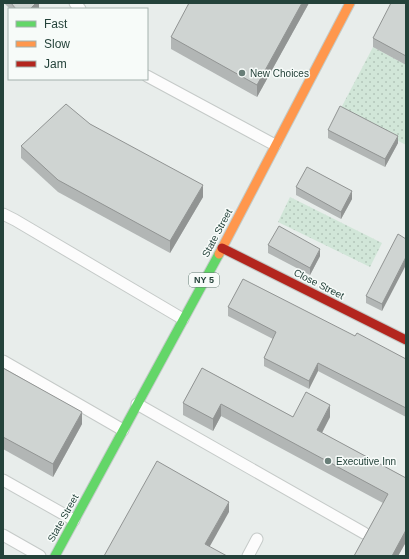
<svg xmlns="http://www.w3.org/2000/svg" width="409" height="559" font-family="Helvetica,sans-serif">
  <defs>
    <pattern id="grass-dots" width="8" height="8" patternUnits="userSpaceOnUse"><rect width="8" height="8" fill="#d1e6d8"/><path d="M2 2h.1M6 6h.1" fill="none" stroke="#b3c6ba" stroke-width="1.8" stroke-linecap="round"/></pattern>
  </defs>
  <rect width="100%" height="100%" fill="#e8edeb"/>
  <g fill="url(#grass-dots)">
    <path d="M373,47L406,65V145L340,110Z"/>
    <path d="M290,197L382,243L370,267L278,222Z"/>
  </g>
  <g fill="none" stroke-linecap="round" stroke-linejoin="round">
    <defs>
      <g id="lane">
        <path d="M75,3L80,9"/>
        <path d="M147,76L275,145"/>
        <path d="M3,214L15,220L183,319"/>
        <path d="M3,361L123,430"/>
        <path d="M137,404L364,533"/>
        <path d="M3,480L74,520"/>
        <path d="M3,535L40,556"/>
        <path d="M248,556L257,539"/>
      </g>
      <path id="fast" d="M55,556L219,254"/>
      <path id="slow" d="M219,254L350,3"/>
      <path id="jam" d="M222,248L406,340"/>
    </defs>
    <use href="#lane" stroke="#c5cac8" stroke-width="13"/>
    <use href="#fast" stroke="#c3cbc8" stroke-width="11"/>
    <use href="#slow" stroke="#c3cbc8" stroke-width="11"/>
    <use href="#jam" stroke="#c3cbc8" stroke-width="11"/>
    <use href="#lane" stroke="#fcfcfc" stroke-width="11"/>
    <use href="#fast" stroke="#63d668" stroke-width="9"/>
    <use href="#slow" stroke="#ff974d" stroke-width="9"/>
    <use href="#jam" stroke="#b3261e" stroke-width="9"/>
  </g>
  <g fill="#b2b6b5">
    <path d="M4,3H39V8L37,9H10Z"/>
    <path d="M309,3L257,97L171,49V37Z"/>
    <path d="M406,3V65L373,47V38Z"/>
    <path d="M90,124L203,197L170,253L58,192L21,158V146Z"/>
    <path d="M328,130L398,143L385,167L328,138Z"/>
    <path d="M296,187L352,199L341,219L296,195Z"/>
    <path d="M406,239L382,311L366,303V296Z"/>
    <path d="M268,245L320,256L310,275L268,253Z"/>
    <path d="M228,307L355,336L406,359V417L318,371L309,389L264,366V358L273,339L228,316Z"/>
    <path d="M3,368L82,424L53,477L3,449Z"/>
    <path d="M202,368L293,417H330L322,433L406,478V542L398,556H354L383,503L221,416L213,431L183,415V403Z"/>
  </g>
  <g fill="#919493">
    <path d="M36,3H39V8L37,9H30Z"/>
    <path d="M302,3H309L257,97V85Z"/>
    <path d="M398,136V143L385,167V159Z"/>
    <path d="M203,185V197L170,253V241Z"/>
    <path d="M352,191V199L341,219V212Z"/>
    <path d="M320,249V256L310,275V268Z"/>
    <path d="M406,257V265L382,311V304Z"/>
    <path d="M318,363V371L309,389V381Z"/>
    <path d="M221,404V416L213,431V419Z"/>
    <path d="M330,405V417L317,442V430Z"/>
    <path d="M82,412V424L53,477V464Z"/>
    <path d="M229,502V512L205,555V544Z"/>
    <path d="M406,530V542L398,556H392Z"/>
  </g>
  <g fill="#cfd4d2" stroke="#919493">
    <path d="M11,3H36L30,9H16Z"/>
    <path d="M189,3H302L257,85L171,37Z"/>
    <path d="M391,3H406V56L373,38Z"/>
    <path d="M66,104L90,124L203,185L170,241L58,180L21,146Z"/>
    <path d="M340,106L398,136L385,159L328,130Z"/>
    <path d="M307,167L352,191L341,212L296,187Z"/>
    <path d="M279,226L320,249L310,268L268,245Z"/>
    <path d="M398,234L406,239V257L382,304L366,296Z"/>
    <path d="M243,279L355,336L357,333L406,359V408L318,363L309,381L264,358L276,332L228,307Z"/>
    <path d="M3,368L82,412L53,464L3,437Z"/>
    <path d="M202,368L293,417L306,392L330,405L317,430L406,478V530L392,556H354L388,494L221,404L213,419L183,403Z"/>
    <path d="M157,461L229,502L205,544L227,556H104Z"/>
  </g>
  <g fill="#697e78" stroke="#f7fbf9" stroke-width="1.5">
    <circle cx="242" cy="73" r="4"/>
    <circle cx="328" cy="461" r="4"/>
  </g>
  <g text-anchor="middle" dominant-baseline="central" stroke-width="3" stroke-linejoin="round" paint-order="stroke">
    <rect fill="#f7fbf9" stroke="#637a73" stroke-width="1" x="189" y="273" width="30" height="14" rx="3"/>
    <g font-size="9" font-weight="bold" fill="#24423a">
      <text x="204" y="280">NY 5</text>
    </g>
    <g font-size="10" fill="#24423a" stroke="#f7fbf9" text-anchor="start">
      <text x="250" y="73">New Choices</text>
      <text x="336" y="461">Executive Inn</text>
    </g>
    <g font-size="10" fill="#24423a" stroke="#f7fbf9">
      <text transform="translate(217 233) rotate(-62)">State Street</text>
      <text transform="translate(319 284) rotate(27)">Close Street</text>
      <text transform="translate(63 518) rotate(-61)">State Street</text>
    </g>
  </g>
  <rect width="409" height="559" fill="none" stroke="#24423a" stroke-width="8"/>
  <rect x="8" y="8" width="140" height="72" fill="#f7fbf9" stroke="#a3b1ad"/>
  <rect x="16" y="21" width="20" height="6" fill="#63d668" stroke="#a3b1ad"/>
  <text x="44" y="28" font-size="12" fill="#24423a">Fast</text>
  <rect x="16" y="41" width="20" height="6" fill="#ff974d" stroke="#a3b1ad"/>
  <text x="44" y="48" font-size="12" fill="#24423a">Slow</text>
  <rect x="16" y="61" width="20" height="6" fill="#b3261e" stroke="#a3b1ad"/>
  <text x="44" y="68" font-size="12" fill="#24423a">Jam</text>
</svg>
